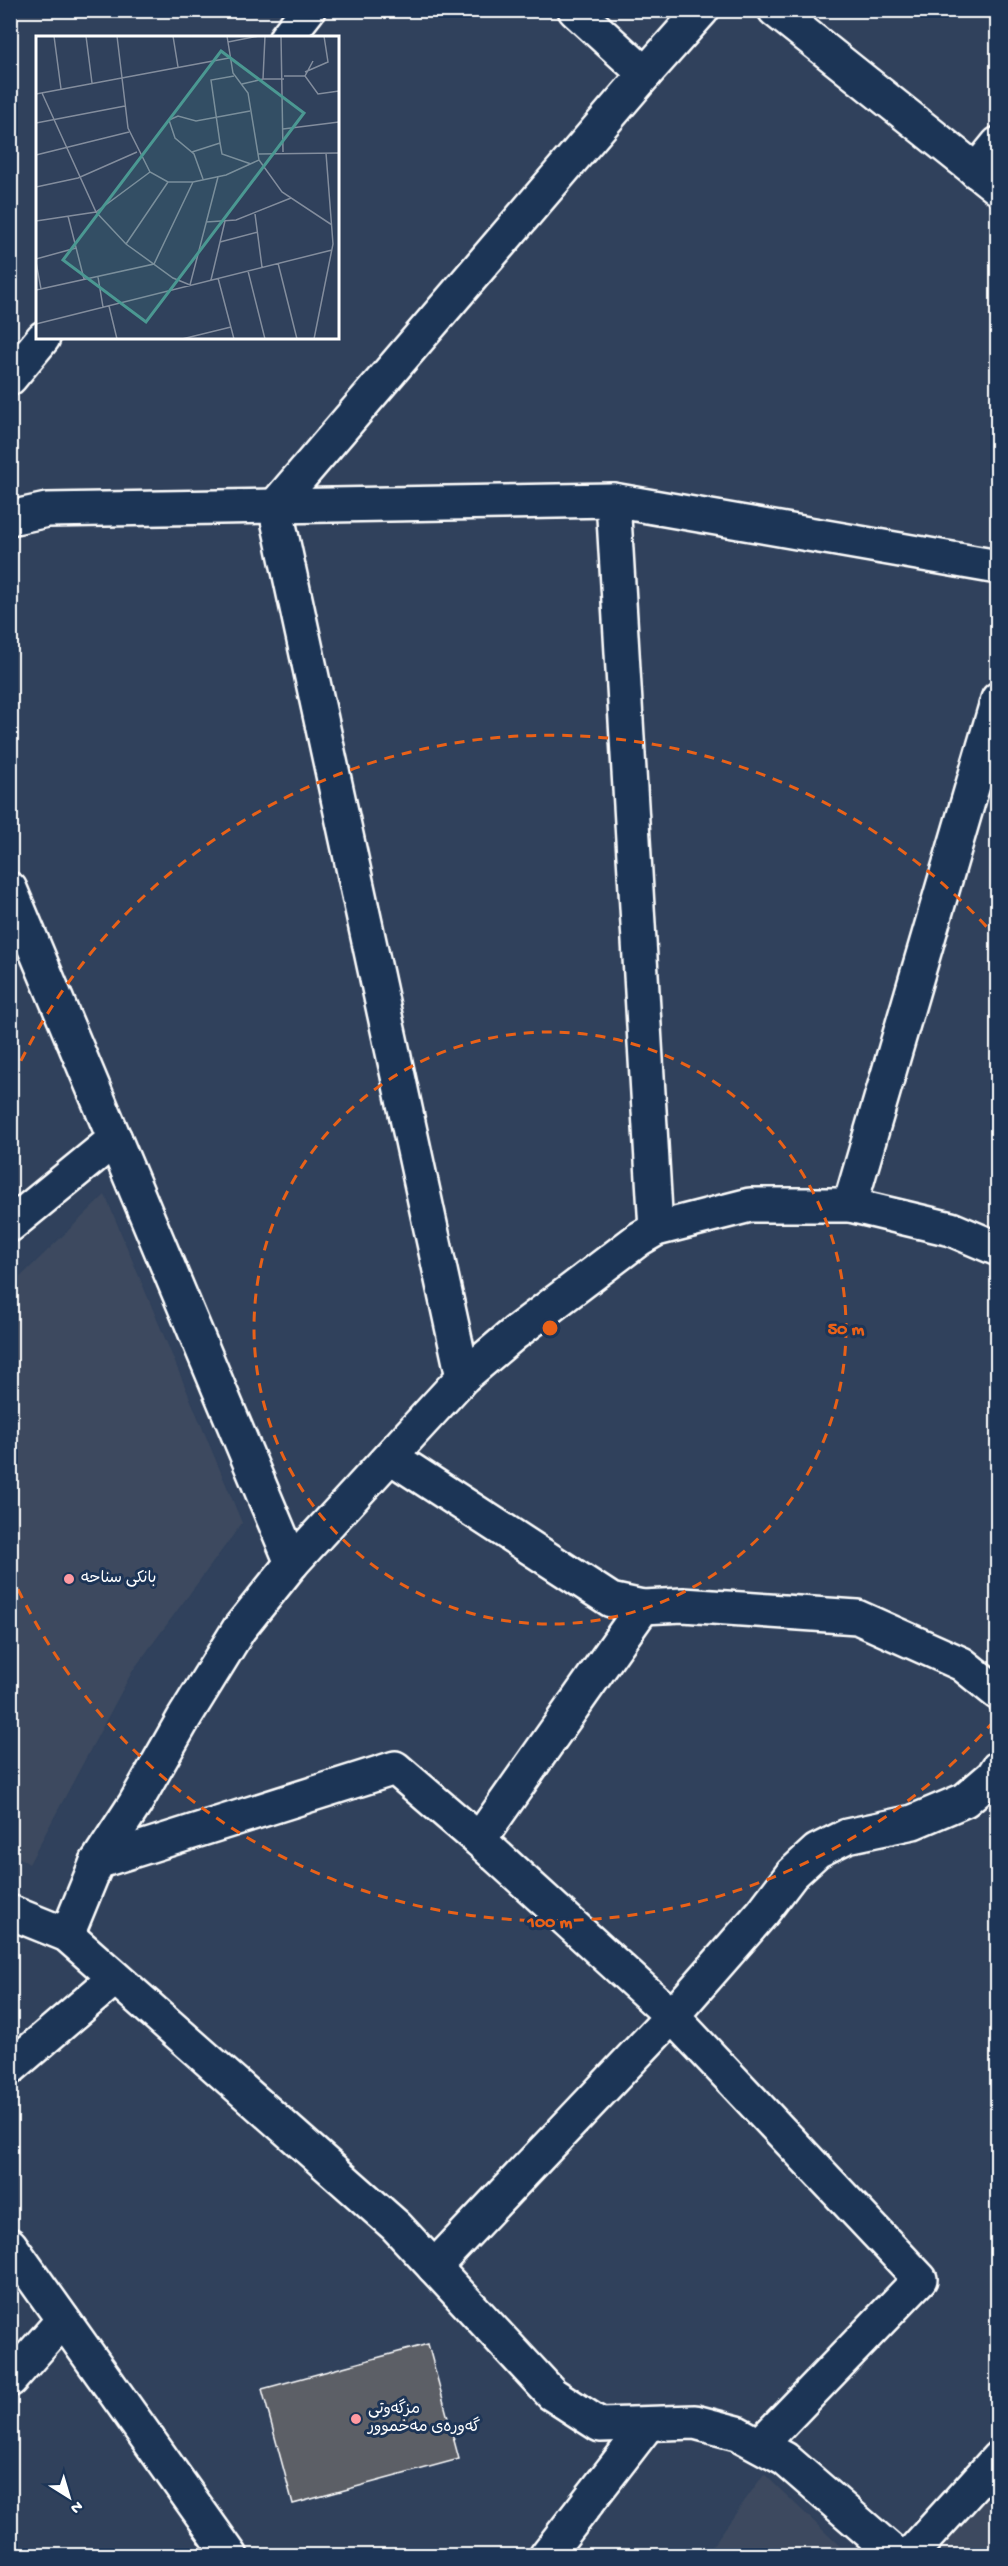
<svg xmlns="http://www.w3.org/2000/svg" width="1008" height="2566" font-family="'Gochi Hand','Playpen Sans Arabic',sans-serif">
  <rect width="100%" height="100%" fill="#30415c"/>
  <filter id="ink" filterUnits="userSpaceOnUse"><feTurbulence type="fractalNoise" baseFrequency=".0167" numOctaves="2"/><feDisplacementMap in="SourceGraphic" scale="12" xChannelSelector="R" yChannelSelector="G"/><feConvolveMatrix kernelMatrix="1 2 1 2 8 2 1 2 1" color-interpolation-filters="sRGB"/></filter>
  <g filter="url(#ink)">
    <g fill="#3d4a5f">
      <path d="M105,1195L242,1523L133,1670L29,1864L10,1851L11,1286Z"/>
      <path d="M764,2474L849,2555H706Z"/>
      <path d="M997,2478V2555H946L934,2544Z"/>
    </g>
    <path fill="#5c5e66" stroke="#fff" stroke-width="1.5" d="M428,2344L459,2459L293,2504L262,2389Z"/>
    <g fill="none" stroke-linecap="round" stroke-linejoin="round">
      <defs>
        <g id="minor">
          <path d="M575,10L645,74"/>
          <path d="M775,10L998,188"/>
          <path d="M286,38L308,10"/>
          <path d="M976,171L998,144"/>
          <path d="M10,378L43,338"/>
          <path d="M613,500L656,1229"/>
          <path d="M10,518L47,510L613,500L998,567"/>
          <path d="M10,889L292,1563"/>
          <path d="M850,1205L998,699"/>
          <path d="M10,1225L115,1139"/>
          <path d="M463,1377L275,506L645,74L702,10"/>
          <path d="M391,1457L611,1600L643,1607L683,1605L857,1617L962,1664L998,1693"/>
          <path d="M479,1840L643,1607"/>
          <path d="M97,1862L395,1768L479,1840L672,2016L920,2279L760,2445"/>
          <path d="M10,1912L67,1935L396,2226L552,2394L600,2425L695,2422L737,2433L785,2459L897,2556"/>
          <path d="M67,1935L97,1862L135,1804L184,1718L239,1629L292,1563L463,1377L515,1333L639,1239L656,1229L750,1205H850L951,1229L998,1249"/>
          <path d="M10,2068L115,1978"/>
          <path d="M10,2245L231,2556"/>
          <path d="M434,2267L672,2016L763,1912L792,1874L817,1851L847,1836L913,1822L965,1800L993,1776L998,1768"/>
          <path d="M10,2380L63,2320"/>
          <path d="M546,2556L648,2424"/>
          <path d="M909,2556L998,2458"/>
        </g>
      </defs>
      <use href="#minor" stroke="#fff" stroke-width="38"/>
      <use href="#minor" stroke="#1d3557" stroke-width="33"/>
    </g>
  </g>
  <g fill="none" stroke="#e96118" stroke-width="3" stroke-dasharray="10 8">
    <circle cx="550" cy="1328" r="296"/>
    <path d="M994 1721A593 593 0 0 1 13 1579M13 1077A593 593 0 0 1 994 935"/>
  </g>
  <g fill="#ff9aa2" stroke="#1d3557" stroke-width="2">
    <circle cx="69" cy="1579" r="6"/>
    <circle cx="356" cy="2419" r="6"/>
  </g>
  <g text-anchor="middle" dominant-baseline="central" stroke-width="6" stroke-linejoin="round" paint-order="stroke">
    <g font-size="16" fill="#fff" stroke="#1d3557" text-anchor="start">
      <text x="81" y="1579">بانکی سناحە</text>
      <text x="368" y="2410">مزگەوتی<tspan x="368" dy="18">گەورەی مەخموور</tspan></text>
    </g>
  </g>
  <g transform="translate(36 36)">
    <rect width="303" height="303" fill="#30415c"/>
    <path fill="none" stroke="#838d9d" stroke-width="1.5" d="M18,0L25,53M50,0L56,47M81,0L92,92L114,136L132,146H157L190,139L223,124M137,0L142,31M191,0L197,37L212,57L223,124L246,156L296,189M245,0L247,116M192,6L223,0M277,25L269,40L282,58L303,55M269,36L292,26L288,0M198,40L175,44L184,107L186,118L215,128M248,40H269M227,43L229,0M206,48L227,43H248M6,57L60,176L90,208L137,242L154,249L182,141M0,58L193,22M0,87L89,70M247,93L303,86M156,116L184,107M222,118L303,117M0,119L93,96M167,143L158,118L139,102L133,84L142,80L160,85L214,75M0,151L42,142L101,116M219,178L226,231M32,180L48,243M0,185L60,176L114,136M170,186L200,184L255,162M184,206L222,196M90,208L132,146M0,223L40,212M0,226L5,253M242,227L261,303M212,235L229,303M62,241L67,271M182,242L198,303M175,244L189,185M0,254L118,228L157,146M73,270L81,303M0,288L296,214M146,303L195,291M278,303L297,208L290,117"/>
    <path fill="#4b9892" fill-opacity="0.15" stroke="#4b9892" stroke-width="3" d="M185,15L268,77L110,286L27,224Z"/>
    <rect width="303" height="303" fill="none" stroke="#fff" stroke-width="3"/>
  </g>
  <circle cx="550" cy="1328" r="9" fill="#e96118" stroke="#1d3557" stroke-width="3"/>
  <g font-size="18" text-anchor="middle" font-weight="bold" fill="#e96118" stroke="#1d3557" stroke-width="6" stroke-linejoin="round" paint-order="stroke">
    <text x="846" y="1334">50 m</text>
    <text x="550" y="1927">100 m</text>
  </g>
  <rect width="1008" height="2566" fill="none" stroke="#1d3557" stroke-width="36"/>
  <rect x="18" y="18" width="972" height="2530" fill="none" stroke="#fff" stroke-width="2" filter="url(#ink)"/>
  <g transform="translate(69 2497) rotate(143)" stroke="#1d3557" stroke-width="4.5" paint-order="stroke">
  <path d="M0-4.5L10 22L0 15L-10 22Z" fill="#ffffff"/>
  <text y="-9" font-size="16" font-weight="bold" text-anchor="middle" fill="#ffffff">N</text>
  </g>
</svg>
